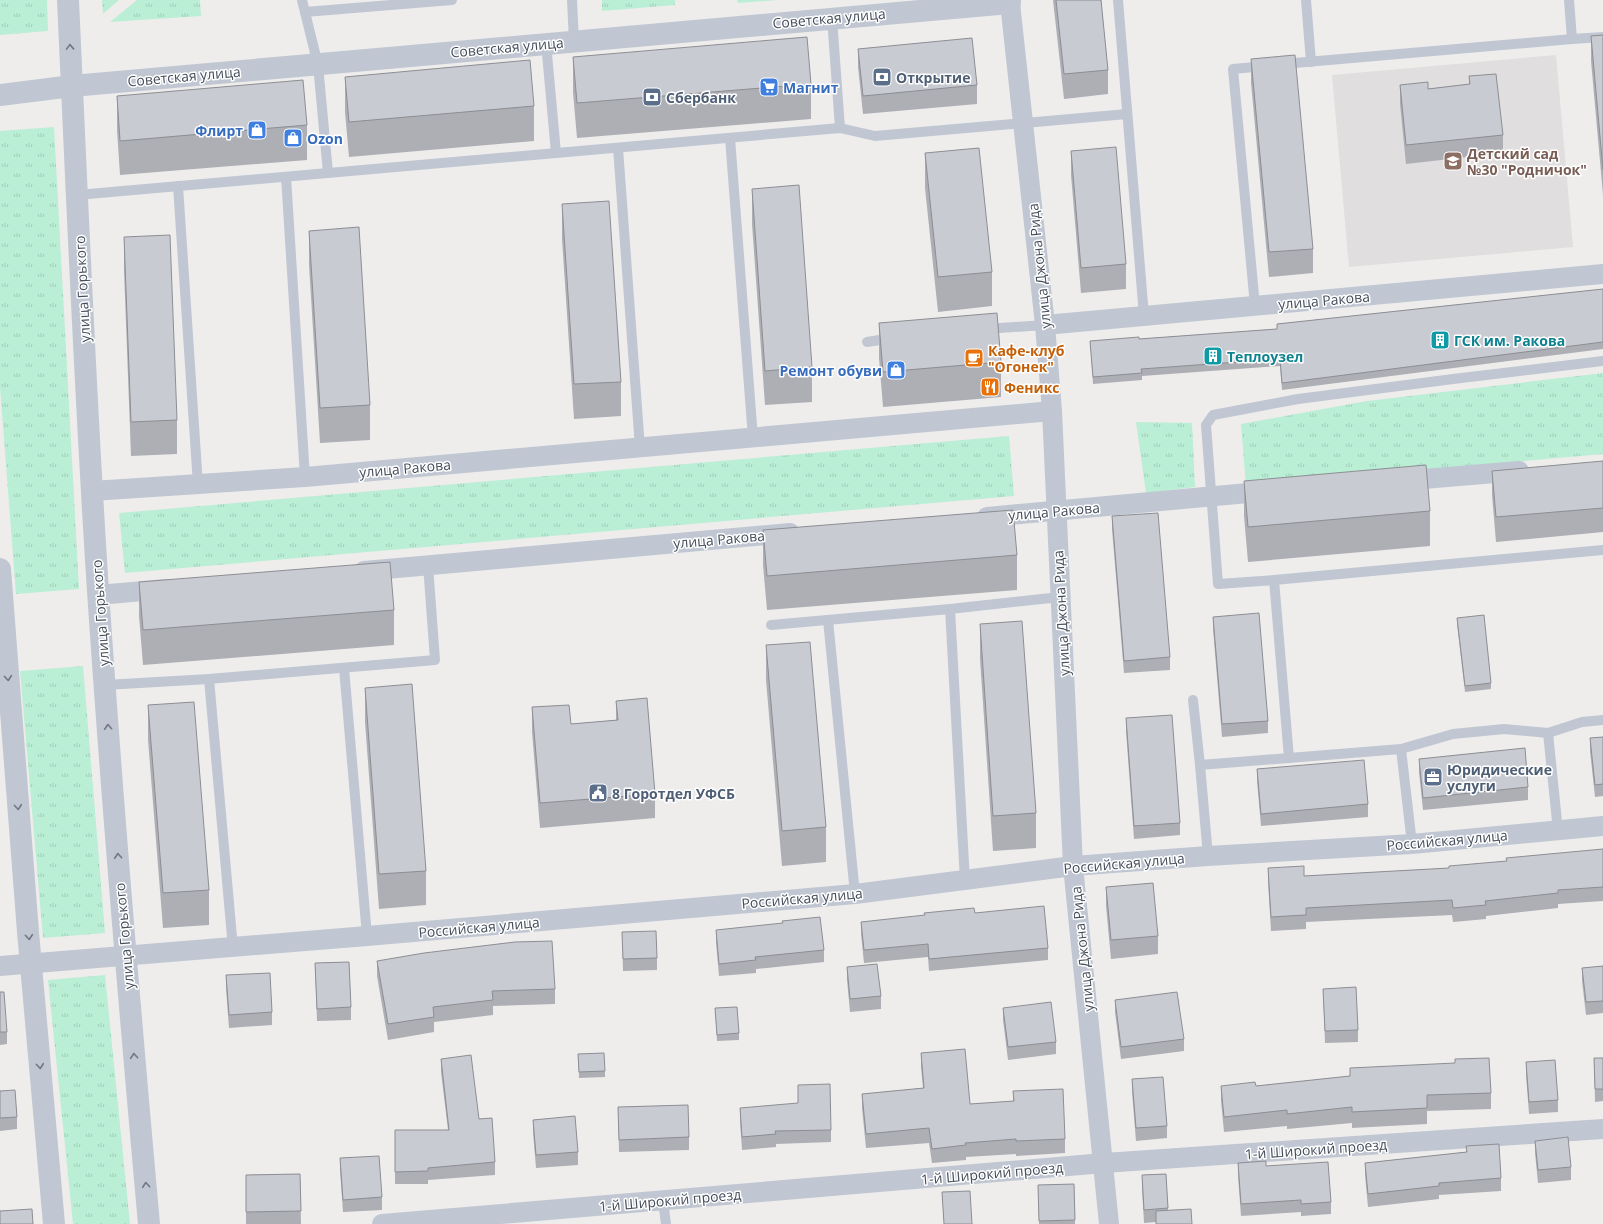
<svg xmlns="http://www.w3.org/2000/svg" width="1603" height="1224" font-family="'Open Sans',sans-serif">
  <defs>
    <pattern id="grass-tufts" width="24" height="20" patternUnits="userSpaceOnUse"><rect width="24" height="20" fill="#baeed5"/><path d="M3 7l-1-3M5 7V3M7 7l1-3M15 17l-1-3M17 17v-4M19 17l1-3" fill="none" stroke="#a1ceb9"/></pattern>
  </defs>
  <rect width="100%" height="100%" fill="#efedec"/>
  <path fill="#e0dede" d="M1556,55L1573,247L1349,267L1332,75Z"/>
  <g fill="url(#grass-tufts)">
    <path d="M0,0H47L48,31L0,35Z"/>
    <path d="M102,0H119L103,14Z"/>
    <path d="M137,0H200L201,16L110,22Z"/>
    <path d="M602,0H675V5L602,11Z"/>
    <path d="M737,0H778L738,3Z"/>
    <path d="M54,127L79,589L16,594L0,387V131Z"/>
    <path d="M1603,373V454L1246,486L1241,424L1367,401Z"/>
    <path d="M1136,422L1192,423L1195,487L1146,493Z"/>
    <path d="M1009,436L1014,496L125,573L119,513Z"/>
    <path d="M83,666L105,933L43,938L20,671Z"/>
    <path d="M105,975L130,1224H73L48,980Z"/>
  </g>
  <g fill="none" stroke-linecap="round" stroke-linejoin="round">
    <g stroke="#c0c7d2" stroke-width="10">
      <path d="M302,0L318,65L328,173"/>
      <path d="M572,0L574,41"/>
      <path d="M1118,0L1144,316"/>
      <path d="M1306,0L1311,62"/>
      <path d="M305,12L452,0"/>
      <path d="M832,18L840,128"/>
      <path d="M1572,39L1603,37"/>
      <path d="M546,43L556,153"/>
      <path d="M1283,64L1572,39L1569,0"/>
      <path d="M730,138L753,438"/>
      <path d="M618,148L640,448"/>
      <path d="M286,177L305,477"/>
      <path d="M178,186L198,485"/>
      <path d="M77,195L840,128L875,136L1127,114"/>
      <path d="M1255,306L1233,69L1265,66"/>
      <path d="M985,329L1045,325"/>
      <path d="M867,342L892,338"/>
      <path d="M1274,580L1603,550"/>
      <path d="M950,609L965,881"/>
      <path d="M828,620L855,894"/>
      <path d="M771,625L950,609L1060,597"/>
      <path d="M344,668L367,936"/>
      <path d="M209,679L233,948"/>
      <path d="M105,685L209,679L435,660L428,565"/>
      <path d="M1193,700L1200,765"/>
      <path d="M1548,733L1582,722L1603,720"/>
      <path d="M1401,749L1289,758L1274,580L1218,584L1206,425L1213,415L1298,399L1453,379L1603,361"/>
      <path d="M1412,844L1401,749L1453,734L1504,729L1548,733L1558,831"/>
      <path d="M1208,856L1200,765L1289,758"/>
      <path d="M663,1201L666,1224"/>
    </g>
    <g stroke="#c0c7d2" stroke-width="20">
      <path d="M1010,3L1045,325L1052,411L1073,866L1109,1224"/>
      <path d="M1045,325L1603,274"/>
      <path d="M1400,481L1519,471"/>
      <path d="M92,491L305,477L1052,411"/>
      <path d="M987,517L1270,491"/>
      <path d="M364,571L790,533"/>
      <path d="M98,595L166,589"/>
      <path d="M0,966L367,936L855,894L1073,866L1208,856L1412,844L1603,826"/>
      <path d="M382,1224L1104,1163L1603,1129"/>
    </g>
    <g stroke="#c0c7d2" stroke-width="22">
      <path d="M68,0C77,197 85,394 98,591C112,802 130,1013 149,1224"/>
      <path d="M0,95L72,86L1010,3V0"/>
      <path d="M0,569L28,932L54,1224"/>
    </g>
  </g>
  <g fill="#adafb5">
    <path d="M1053,0H1101L1108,70V94L1064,99Z"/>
    <path d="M1603,35V195L1591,61V36Z"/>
    <path d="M858,49L977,85V104L863,114L858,67Z"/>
    <path d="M573,57L811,84V119L577,138L573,92Z"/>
    <path d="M1251,59L1313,249V273L1269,277L1251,83Z"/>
    <path d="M1469,76L1503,135V153L1406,164L1400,104V85L1428,89L1469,84Z"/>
    <path d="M345,77L534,106V141L349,157L345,112Z"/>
    <path d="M117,96L307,125V160L120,175L117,130Z"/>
    <path d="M1071,151L1126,264V289L1081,293L1071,175Z"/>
    <path d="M925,153L992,272V306L938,312L925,188Z"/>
    <path d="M752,189L812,367V402L765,405L752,224Z"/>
    <path d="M562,204L621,382V416L574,419L562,239Z"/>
    <path d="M309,231L370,405V440L320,443L309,265Z"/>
    <path d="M124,237L177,420V454L131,456L124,271Z"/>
    <path d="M1603,289V349L1282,390L1280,366L1142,376V380L1093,384L1090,341L1139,339L1277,329V324Z"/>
    <path d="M879,323L1001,362V397L883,407L879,358Z"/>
    <path d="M1603,461V532L1496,542L1492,495V471Z"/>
    <path d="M1244,481L1430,511V546L1248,562L1244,516Z"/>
    <path d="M1112,516L1170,657V670L1124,673L1112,529Z"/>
    <path d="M763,530L1017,555V590L767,610L763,565Z"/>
    <path d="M139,582L394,610V645L143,665L139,616Z"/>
    <path d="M1213,617L1268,721V733L1222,737L1213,629Z"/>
    <path d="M1457,618L1491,683V689L1465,692L1457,624Z"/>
    <path d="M980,624L1036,813V848L993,851L980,659Z"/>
    <path d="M766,645L826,827V862L782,866L766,680Z"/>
    <path d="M365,688L426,871V905L379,909L365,722Z"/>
    <path d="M616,701L655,794V818L540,828L532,732V707L571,724L616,720Z"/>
    <path d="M148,705L209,890V925L163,928L148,740Z"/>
    <path d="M1126,718L1180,823V835L1134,839L1126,731Z"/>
    <path d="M1603,737V796L1595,797L1590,751V738Z"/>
    <path d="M1419,759L1528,787V800L1423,810L1419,772Z"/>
    <path d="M1257,769L1368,804V817L1261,826L1257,781Z"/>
    <path d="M1603,849V901L1558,904V908L1486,916V919L1453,922L1452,915L1306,922V929L1271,931L1268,882V868L1304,876L1449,868Z"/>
    <path d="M1106,887L1158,936V954L1111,959L1106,906Z"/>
    <path d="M975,913L1048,948V960L929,971L928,957L864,963L861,934V922Z"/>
    <path d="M716,930L824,950V962L756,969V973L719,976L716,942Z"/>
    <path d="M622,932L657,958V970L623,971Z"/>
    <path d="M377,961L555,989V1004L493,1006V1015L434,1022V1032L388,1040L377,976Z"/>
    <path d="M315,963L351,1007V1020L317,1021Z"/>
    <path d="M1603,966V1013L1586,1015L1582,981V968Z"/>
    <path d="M847,967L881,996V1009L850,1012L847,980Z"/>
    <path d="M226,975L272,1012V1025L229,1028L226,988Z"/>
    <path d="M1323,989L1358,1030V1042L1325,1043Z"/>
    <path d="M0,992L7,1032V1044L0,1045Z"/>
    <path d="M1115,1000L1184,1039V1051L1121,1059L1115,1012Z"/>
    <path d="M715,1008L739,1033V1040L717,1041Z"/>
    <path d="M1003,1008L1056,1042V1054L1008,1060L1003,1020Z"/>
    <path d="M921,1053L970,1104L1013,1101V1091L1065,1139V1153L1016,1156V1154L966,1157V1160L932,1163L929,1143L866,1148L862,1108V1094L923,1088L921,1067Z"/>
    <path d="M578,1054L605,1071V1077L579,1078Z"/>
    <path d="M1594,1058H1603V1101L1595,1102Z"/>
    <path d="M441,1059L479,1119L495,1162V1175L428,1180V1184H395V1130H448L441,1072Z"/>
    <path d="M1526,1062L1558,1100V1112L1529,1114L1526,1075Z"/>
    <path d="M1350,1068L1491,1093V1109L1427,1111V1124L1352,1128V1123L1287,1129V1126L1224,1132L1221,1101V1086H1256L1350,1076Z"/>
    <path d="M1132,1079L1167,1126V1138L1136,1141L1132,1092Z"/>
    <path d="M0,1091L17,1117V1129L0,1131Z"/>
    <path d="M618,1107L689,1137V1150L619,1152Z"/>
    <path d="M740,1108L831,1130V1142L776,1144V1147L742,1150L740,1121Z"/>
    <path d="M533,1120L578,1152V1165L536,1168L533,1132Z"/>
    <path d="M1535,1141L1571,1167V1180L1538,1183L1535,1153Z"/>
    <path d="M1466,1146L1501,1178V1191L1439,1195V1199L1368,1207L1365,1175V1163L1466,1152Z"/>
    <path d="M340,1158L382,1197V1210L343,1212L340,1170Z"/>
    <path d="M1238,1163L1266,1166L1331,1202V1214L1301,1216V1212L1241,1216L1238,1176Z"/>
    <path d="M300,1174L301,1224H246V1175Z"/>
    <path d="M1166,1174L1168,1210L1192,1224H1156V1222L1144,1223L1142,1188V1175Z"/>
    <path d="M1074,1184L1075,1224H1039L1038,1185Z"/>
    <path d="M942,1192L972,1224H944Z"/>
  </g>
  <g fill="#c9cbd2" stroke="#8d8e93">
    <path d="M1056,0H1101L1108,70L1064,74Z"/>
    <path d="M1603,35V170L1591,36Z"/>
    <path d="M807,37L811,84L577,103L573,57Z"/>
    <path d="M972,38L977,85L863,96L858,49Z"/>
    <path d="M1295,55L1313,249L1269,252L1251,59Z"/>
    <path d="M530,60L534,106L349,122L345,77Z"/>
    <path d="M1496,74L1503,135L1406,145L1400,85L1428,82V89L1470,84L1469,76Z"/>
    <path d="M303,80L307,125L120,141L117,96Z"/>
    <path d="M1116,147L1126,264L1081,268L1071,151Z"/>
    <path d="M979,148L992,272L938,277L925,153Z"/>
    <path d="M799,185L812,367L765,371L752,189Z"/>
    <path d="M609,201L621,382L574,384L562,204Z"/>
    <path d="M359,227L370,405L320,408L309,231Z"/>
    <path d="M170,235L177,420L131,422L124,237Z"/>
    <path d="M1603,289V342L1282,383L1280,359L1141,369L1142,373L1093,377L1090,341L1139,337V339L1277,329V324Z"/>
    <path d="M997,313L1001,362L883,372L879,323Z"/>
    <path d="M1603,461V508L1496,517L1492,471Z"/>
    <path d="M1426,465L1430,511L1248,527L1244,481Z"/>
    <path d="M1013,510L1017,555L767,576L763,530Z"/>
    <path d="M1158,513L1170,657L1124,661L1112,516Z"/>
    <path d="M390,562L394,610L143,630L139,582Z"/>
    <path d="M1259,613L1268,721L1222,724L1213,617Z"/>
    <path d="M1484,615L1491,683L1465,686L1457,618Z"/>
    <path d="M1022,621L1036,813L993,816L980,624Z"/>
    <path d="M810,642L826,827L782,831L766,645Z"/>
    <path d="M412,684L426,871L379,874L365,688Z"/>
    <path d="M647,698L655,794L540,803L532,707L569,705L571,724L618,720L616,701Z"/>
    <path d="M194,702L209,890L163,893L148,705Z"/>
    <path d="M1172,715L1180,823L1134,826L1126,718Z"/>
    <path d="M1603,737V784L1595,785L1590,738Z"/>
    <path d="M1525,748L1528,787L1423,798L1419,759Z"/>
    <path d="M1364,760L1368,804L1261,814L1257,769Z"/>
    <path d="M1603,849V887L1558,890V893L1485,901L1486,905L1453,908L1452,900L1306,908V915L1271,917L1268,868L1304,866V876L1449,868V866L1507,861L1506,858Z"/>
    <path d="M1153,883L1158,936L1111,940L1106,887Z"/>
    <path d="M1044,906L1048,948L929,959L928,944L864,950L861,922L925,915L924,913L974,908L975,913Z"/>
    <path d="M820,917L824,950L755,957L756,960L719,964L716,930L783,923L782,921Z"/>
    <path d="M656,931L657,958L623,959L622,932Z"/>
    <path d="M552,941L555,989L492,991L493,1000L433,1007L434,1017L388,1024L377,961L424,953L515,942Z"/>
    <path d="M349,962L351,1007L317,1009L315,963Z"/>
    <path d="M877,964L881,996L850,999L847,967Z"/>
    <path d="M1603,966V1001L1586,1002L1582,968Z"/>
    <path d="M270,973L272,1012L229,1015L226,975Z"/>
    <path d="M1356,987L1358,1030L1325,1031L1323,989Z"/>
    <path d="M0,992H4L7,1032H0Z"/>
    <path d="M1177,992L1184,1039L1121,1047L1115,1000Z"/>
    <path d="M1051,1002L1056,1042L1008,1047L1003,1008Z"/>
    <path d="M737,1007L739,1033L717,1035L715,1008Z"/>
    <path d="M965,1049L970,1104L1014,1101L1013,1091L1063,1089L1065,1139L1016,1141V1139L965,1143L966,1145L932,1149L929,1128L866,1134L862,1094L924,1088L921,1053Z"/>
    <path d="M604,1053L605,1071L579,1072L578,1054Z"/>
    <path d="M471,1055L479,1119L492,1118L495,1162L428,1168V1171L395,1172V1130H449L441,1059Z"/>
    <path d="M1489,1058L1491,1093L1427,1095V1108L1352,1112V1107L1287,1114V1110L1224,1117L1221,1086L1255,1082L1256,1086L1350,1076V1068L1455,1063V1059Z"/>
    <path d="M1594,1058H1603V1089H1595Z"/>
    <path d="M1555,1060L1558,1100L1529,1102L1526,1062Z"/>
    <path d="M1163,1077L1167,1126L1136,1128L1132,1079Z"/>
    <path d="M830,1084L831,1130L775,1131L776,1134L742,1137L740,1108L798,1103V1085Z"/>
    <path d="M15,1090L17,1117L0,1118V1091Z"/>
    <path d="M688,1105L689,1137L619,1140L618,1107Z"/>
    <path d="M575,1116L578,1152L536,1155L533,1120Z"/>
    <path d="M1568,1137L1571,1167L1538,1170L1535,1141Z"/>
    <path d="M1499,1144L1501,1178L1439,1183V1186L1368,1194L1365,1163L1467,1152L1466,1146Z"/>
    <path d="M379,1156L382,1197L343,1200L340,1158Z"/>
    <path d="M1266,1161V1166L1328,1162L1331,1202L1301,1204V1200L1241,1204L1238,1163Z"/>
    <path d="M300,1174L301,1211L246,1212V1175Z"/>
    <path d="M1166,1174L1168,1208L1144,1210L1142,1175Z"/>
    <path d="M1074,1184L1075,1220L1039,1221L1038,1185Z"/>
    <path d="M970,1191L972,1224H944L942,1192Z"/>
    <path d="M32,1209L33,1224H0V1211Z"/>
    <path d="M1191,1209L1192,1224H1156V1211Z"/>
  </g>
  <defs><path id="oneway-chevron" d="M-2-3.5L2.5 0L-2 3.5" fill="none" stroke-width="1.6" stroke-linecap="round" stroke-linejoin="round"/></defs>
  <g stroke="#707884">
    <use href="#oneway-chevron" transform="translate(70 47) rotate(-92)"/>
    <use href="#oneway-chevron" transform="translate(8 678) rotate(85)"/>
    <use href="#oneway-chevron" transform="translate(108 727) rotate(-94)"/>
    <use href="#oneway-chevron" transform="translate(18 807) rotate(85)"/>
    <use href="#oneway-chevron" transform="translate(118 856) rotate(-94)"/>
    <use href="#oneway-chevron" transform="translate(29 937) rotate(85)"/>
    <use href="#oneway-chevron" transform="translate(134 1056) rotate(-95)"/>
    <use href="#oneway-chevron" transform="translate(40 1066) rotate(85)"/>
    <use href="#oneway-chevron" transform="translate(146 1185) rotate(-95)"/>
  </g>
  <defs>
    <symbol id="bank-square" viewBox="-11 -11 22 22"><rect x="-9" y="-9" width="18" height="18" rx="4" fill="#5c6f8a" stroke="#fff"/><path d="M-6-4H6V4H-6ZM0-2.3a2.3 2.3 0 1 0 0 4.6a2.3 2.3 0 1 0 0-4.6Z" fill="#fff"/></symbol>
    <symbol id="supermarket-square" viewBox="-11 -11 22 22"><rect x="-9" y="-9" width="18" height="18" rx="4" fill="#3f7fe0" stroke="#fff"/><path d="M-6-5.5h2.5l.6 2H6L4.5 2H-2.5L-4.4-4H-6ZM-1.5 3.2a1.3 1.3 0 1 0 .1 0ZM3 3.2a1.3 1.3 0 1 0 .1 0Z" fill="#fff"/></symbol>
    <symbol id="shop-square" viewBox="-11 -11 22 22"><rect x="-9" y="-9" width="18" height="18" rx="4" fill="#3f7fe0" stroke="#fff"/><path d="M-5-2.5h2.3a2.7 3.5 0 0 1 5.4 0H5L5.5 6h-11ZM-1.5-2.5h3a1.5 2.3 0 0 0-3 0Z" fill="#fff"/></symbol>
    <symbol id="school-square" viewBox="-11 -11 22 22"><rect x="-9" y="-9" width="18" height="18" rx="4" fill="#8d6e63" stroke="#fff"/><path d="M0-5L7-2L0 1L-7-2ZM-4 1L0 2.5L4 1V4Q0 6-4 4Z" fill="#fff"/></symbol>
    <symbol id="building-square" viewBox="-11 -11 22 22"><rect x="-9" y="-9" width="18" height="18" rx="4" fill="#0f9aa8" stroke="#fff"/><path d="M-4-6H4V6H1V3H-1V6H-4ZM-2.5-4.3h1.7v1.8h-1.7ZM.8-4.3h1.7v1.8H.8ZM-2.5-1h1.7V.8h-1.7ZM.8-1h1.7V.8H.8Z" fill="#fff"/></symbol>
    <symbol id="cafe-square" viewBox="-11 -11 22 22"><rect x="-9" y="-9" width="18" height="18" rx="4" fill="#e8710a" stroke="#fff"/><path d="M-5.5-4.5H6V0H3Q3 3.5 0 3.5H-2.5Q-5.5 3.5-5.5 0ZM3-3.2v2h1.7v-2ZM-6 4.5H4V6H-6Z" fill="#fff"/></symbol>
    <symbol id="restaurant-square" viewBox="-11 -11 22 22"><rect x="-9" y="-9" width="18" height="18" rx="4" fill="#e8710a" stroke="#fff"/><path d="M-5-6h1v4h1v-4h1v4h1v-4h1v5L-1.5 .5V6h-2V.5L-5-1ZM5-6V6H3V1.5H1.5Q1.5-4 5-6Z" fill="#fff"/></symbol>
    <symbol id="office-square" viewBox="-11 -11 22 22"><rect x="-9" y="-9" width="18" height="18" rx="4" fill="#5c6f8a" stroke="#fff"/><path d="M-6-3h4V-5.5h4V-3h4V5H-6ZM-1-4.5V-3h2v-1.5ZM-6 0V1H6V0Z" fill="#fff"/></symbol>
    <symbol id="civic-square" viewBox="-11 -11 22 22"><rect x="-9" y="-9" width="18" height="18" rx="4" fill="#5c6f8a" stroke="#fff"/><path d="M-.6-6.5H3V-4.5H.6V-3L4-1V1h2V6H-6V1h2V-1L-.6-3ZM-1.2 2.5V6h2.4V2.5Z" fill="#fff"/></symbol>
  </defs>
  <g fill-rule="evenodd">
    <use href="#bank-square" x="871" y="66" width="22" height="22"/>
    <use href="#supermarket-square" x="758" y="76" width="22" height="22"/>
    <use href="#bank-square" x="641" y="86" width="22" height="22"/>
    <use href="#shop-square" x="246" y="119" width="22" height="22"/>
    <use href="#shop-square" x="282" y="127" width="22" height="22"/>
    <use href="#school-square" x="1442" y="150" width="22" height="22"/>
    <use href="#building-square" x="1429" y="329" width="22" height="22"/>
    <use href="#building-square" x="1202" y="345" width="22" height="22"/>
    <use href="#cafe-square" x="963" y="347" width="22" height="22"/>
    <use href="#shop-square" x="885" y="359" width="22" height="22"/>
    <use href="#restaurant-square" x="979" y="376" width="22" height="22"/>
    <use href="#office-square" x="1422" y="766" width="22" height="22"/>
    <use href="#civic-square" x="587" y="782" width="22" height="22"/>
  </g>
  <g text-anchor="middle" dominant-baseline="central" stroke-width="3" stroke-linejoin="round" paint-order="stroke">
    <g font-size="14" fill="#454d5a" stroke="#fff">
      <text transform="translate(829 18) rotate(-5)">Советская улица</text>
      <text transform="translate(507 47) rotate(-5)">Советская улица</text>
      <text transform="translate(184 76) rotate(-5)">Советская улица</text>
      <text transform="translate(1039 266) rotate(-96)">улица Джона Рида</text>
      <text transform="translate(82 289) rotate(-93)">улица Горького</text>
      <text transform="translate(1324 300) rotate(-5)">улица Ракова</text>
      <text transform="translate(405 468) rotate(-5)">улица Ракова</text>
      <text transform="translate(1054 511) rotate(-5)">улица Ракова</text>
      <text transform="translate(719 539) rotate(-5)">улица Ракова</text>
      <text transform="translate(100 613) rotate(-94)">улица Горького</text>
      <text transform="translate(1061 613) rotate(-93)">улица Джона Рида</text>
      <text transform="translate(1447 840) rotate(-5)">Российская улица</text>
      <text transform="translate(1124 863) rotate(-5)">Российская улица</text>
      <text transform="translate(802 898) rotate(-5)">Российская улица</text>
      <text transform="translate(479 927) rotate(-5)">Российская улица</text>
      <text transform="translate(124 936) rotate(-95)">улица Горького</text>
      <text transform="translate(1082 949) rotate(-96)">улица Джона Рида</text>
      <text transform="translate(1316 1149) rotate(-4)">1-й Широкий проезд</text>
      <text transform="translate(992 1173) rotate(-5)">1-й Широкий проезд</text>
      <text transform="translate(670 1200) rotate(-5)">1-й Широкий проезд</text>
    </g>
    <g font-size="14" font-weight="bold" fill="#4e5e75" stroke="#fff" text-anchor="start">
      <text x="896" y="77">Открытие</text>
      <text x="666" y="97">Сбербанк</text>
      <text x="1447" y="769">Юридические<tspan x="1447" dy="16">услуги</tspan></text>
      <text x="612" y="793">8 Горотдел УФСБ</text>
    </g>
    <g font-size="14" font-weight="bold" fill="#366cbe" stroke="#fff" text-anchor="start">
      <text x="783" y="87">Магнит</text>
      <text x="243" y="130" text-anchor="end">Флирт</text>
      <text x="307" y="138">Ozon</text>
      <text x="882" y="370" text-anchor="end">Ремонт обуви</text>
    </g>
    <g font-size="14" font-weight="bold" fill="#785e54" stroke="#fff" text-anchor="start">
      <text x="1467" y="153">Детский сад<tspan x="1467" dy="16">№30 "Родничок"</tspan></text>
    </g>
    <g font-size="14" font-weight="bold" fill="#0d838f" stroke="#fff" text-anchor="start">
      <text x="1454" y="340">ГСК им. Ракова</text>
      <text x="1227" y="356">Теплоузел</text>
    </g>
    <g font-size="14" font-weight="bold" fill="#c56008" stroke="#fff" text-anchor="start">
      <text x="988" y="350">Кафе-клуб<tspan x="988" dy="16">"Огонек"</tspan></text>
      <text x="1004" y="387">Феникс</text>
    </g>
  </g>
</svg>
